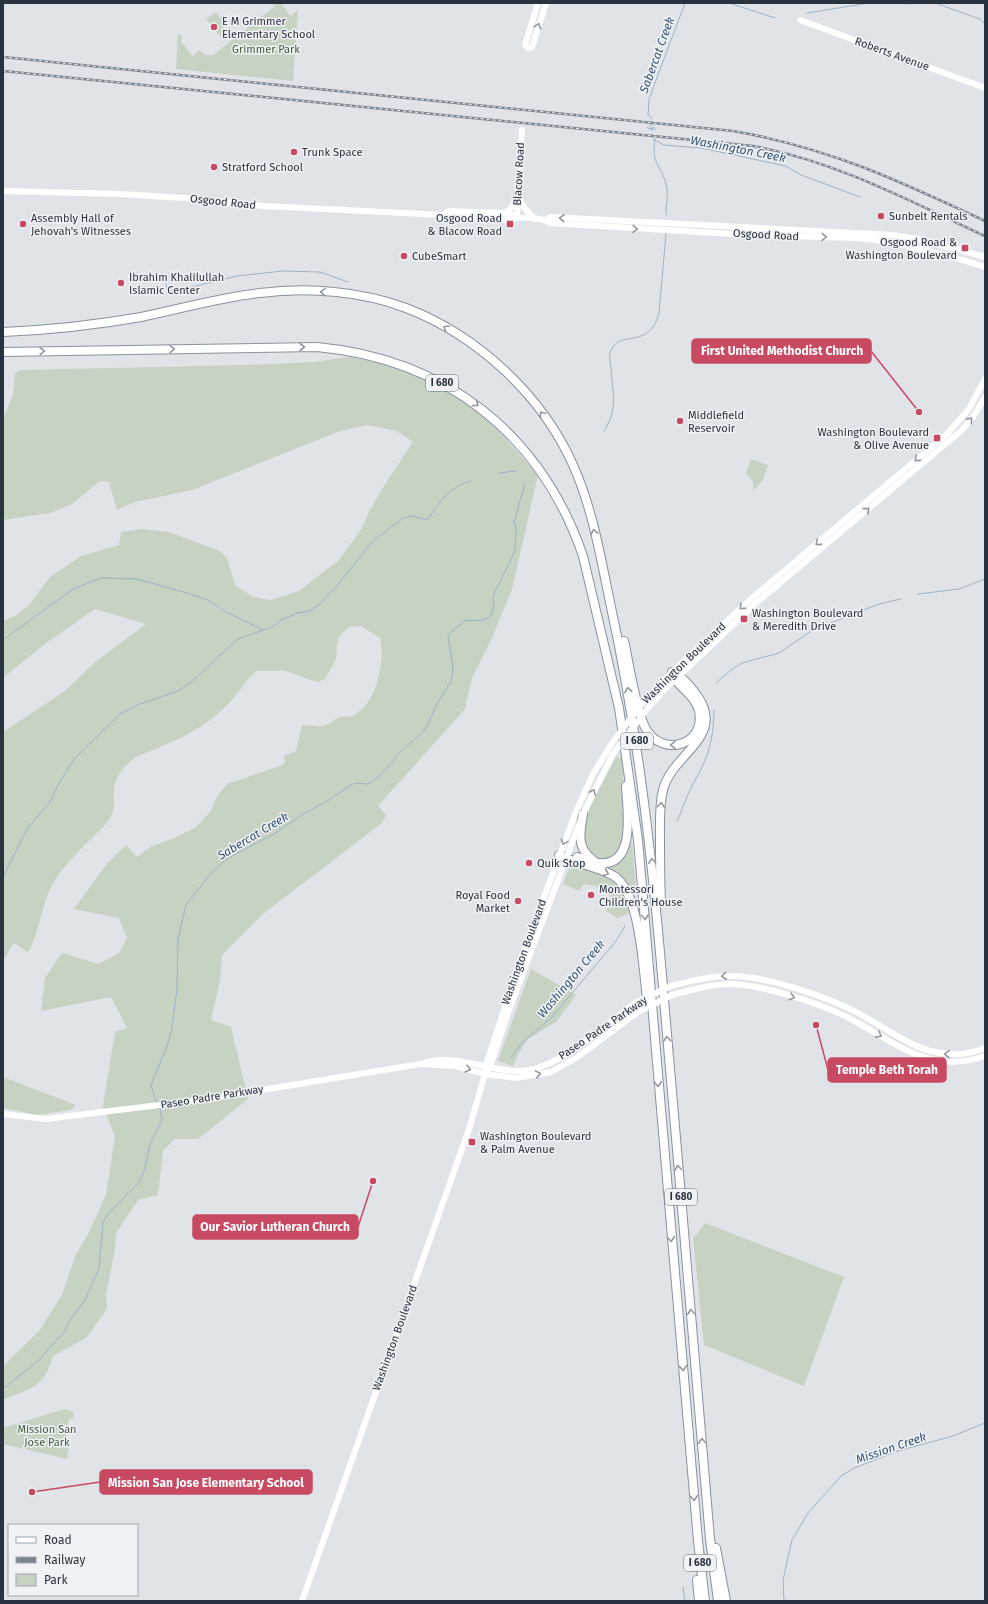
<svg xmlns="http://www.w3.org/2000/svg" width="988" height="1604" font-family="'Fira Sans',sans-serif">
  <rect width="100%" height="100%" fill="#e0e4e9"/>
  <g fill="#c6d2c2">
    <path d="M272,3H281L290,16L298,10L293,81L176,69L178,33L183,37L180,40L192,56L200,50L205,55H213L274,7L285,21Z"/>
    <path d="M216,12L226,25L222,29L228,38L224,41L206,19Z"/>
    <path d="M348,357C399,365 447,385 486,419C505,436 521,457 538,475L512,589L491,640L472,678L465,709L378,806L386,815L382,823L264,913L222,955L220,981L211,1020L231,1027L248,1099L198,1139H174L163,1151L158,1195L138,1200L116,1233L115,1249L106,1295L107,1309L86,1338L53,1356C44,1388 31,1388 3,1400V1366L39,1331L62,1295L76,1254L88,1234L106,1195L115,1136L103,1106L115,1032L127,1028L111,997L41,1011L45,978L62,953L98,964L119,953L127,938L119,918L74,909L106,865L126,845L137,857L152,846L175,838L196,827L210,812L218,795L227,784L280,766L285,763L284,756L296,751L302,725C310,725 319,728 326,725C331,723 335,719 340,717C344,716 349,717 352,716C377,706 385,661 380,638L361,626L349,627L338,638L336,659L325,679L318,682L311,680L286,671H256C245,681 238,694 228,704C201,732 172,742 136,757C126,764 116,775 114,788C113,799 116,808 110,818C106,825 99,831 94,836C80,850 65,864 55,880C41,902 41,930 28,952L14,943L3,961V732L65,691L93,664L146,624L95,609L46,643L3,678V621L15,616L29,605L50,577L81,556L119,545L121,532L143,529L169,532L220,551L227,558L235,585L253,597L271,600L299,591L339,560L362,528L369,512L384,486L413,442L397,431L367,425L337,432L192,490L135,502L117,510L109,482L100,481L72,504L50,513L3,520V419L13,395L15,374L20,370L246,365L314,362Z"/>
    <path d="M751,459L768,465L763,480L753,491V482L746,473Z"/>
    <path d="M622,757L626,827L624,846L612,858L598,859L587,852C586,847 582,840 582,834C581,822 608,770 616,758Z"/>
    <path d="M632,844L636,891H633L618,874L602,868L628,845Z"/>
    <path d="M571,867C587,867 616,877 623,892C626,898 627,906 629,913L617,918L606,911L613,898L596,886L584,884L579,891L563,884L568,871Z"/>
    <path d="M531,969L576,995L556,1022L528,1039L517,1056L513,1066L498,1061Z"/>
    <path d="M3,1077L76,1105L70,1110L37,1115L3,1108Z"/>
    <path d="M705,1223L844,1277L804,1386L704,1345L693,1239Z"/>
    <path d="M64,1409L74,1412L73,1419H69L66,1438L70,1439L67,1459L3,1444V1428Z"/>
  </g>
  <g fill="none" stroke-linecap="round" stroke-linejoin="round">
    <g stroke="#9db3c7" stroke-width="1">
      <path d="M729,3L775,18"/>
      <path d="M893,3L912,4"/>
      <path d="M935,3L980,19L985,24"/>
      <path d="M807,13L869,3"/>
      <path d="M648,114L652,119"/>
      <path d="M648,115L649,99L685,3"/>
      <path d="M650,123L652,130"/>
      <path d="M647,127L652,130"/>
      <path d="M652,129L654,127L655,130"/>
      <path d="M653,139L664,145L701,148L786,166L801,175L860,197"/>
      <path d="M655,139C651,164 660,163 666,184C669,194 666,205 666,215"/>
      <path d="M166,284L167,289L175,291L237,276L283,271L320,272L348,282"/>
      <path d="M604,431C619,408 612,393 611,368C610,363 609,357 610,353C618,327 649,352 659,313L666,234"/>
      <path d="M499,473L516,471"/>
      <path d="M918,594L959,589L985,579"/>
      <path d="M3,640L73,589L101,578L137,579L194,595L208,600L226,612L263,630"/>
      <path d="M716,683L731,670L742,663L779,653L813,630L879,604L901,599"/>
      <path d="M677,821C683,809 686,797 692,786C695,780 699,774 702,767C711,749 714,729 714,710"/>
      <path d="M3,877L27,829L50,802L58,785L74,759L120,714L137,705L178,691L189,684L238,639L272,627L283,619L298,613L309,611L321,603L336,587L372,542L403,518L412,516L427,520C442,500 446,489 471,481"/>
      <path d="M511,1058L520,1045L552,1017L616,941L625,926"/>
      <path d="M157,1104L151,1085L167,1046L171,1032L177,990L178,939L186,905L211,873L228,858L274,834L303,814L329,800L354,783L368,784L372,782L382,774L398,754L425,730L438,702L451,682L453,669L448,635L464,621L484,620L491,615L494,604L493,596L515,551L516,529L514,522L525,483"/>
      <path d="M3,1389L39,1360L65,1331L70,1320L85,1300L99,1268L103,1222L108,1214L140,1181L145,1168L150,1144L162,1120L160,1108"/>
      <path d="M683,1587L685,1601"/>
      <path d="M784,1601L783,1580L792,1540L808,1513L841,1476L854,1468L898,1451L953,1436L985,1423"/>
    </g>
    <defs>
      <g id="highway">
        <path d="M3,332C49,330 96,325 141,317C181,309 220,297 260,293C308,287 361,291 406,308C477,335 542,395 573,465C593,509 601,560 611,607C640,741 654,875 665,1011C680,1187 696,1363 710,1539L718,1601"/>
        <path d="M3,352L317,347C446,359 541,434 583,556L619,708L638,840L698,1541L705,1601"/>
        <path d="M624,641C629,662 636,712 646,729C663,758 706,745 699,711C695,694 676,687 672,672"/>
        <path d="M583,814C580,832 576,848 593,860"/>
        <path d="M559,855C576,864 597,866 614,876C640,892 643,968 647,998"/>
        <path d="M577,857C584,859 591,862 599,863C637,867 627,809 626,786"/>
        <path d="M661,899C660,879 660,859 660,839C660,823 659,806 663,790C672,753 728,737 696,694C689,685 683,677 672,672"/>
        <path d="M716,1548L726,1601"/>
        <path d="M697,1580L699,1601"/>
      </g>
    </defs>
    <use href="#highway" stroke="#88929f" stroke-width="10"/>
    <g stroke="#fff" stroke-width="6">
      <path d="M538,3L525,45L528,48L532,47L546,3"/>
      <path d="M800,20L985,88"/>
      <path d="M3,191L120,194L184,198L264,206L444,215L446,217L510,220C521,216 540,217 550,223L750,235L858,238C902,242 943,254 985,267"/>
      <path d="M519,197L523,206L534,219"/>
      <path d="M505,213L511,208L517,198"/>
      <path d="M444,215L448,211L502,213L510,214L517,217"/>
      <path d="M517,217L522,130"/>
      <path d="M545,220L551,217L892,235L918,239L985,257"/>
      <path d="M644,701L672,672L752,598L947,434L969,409L985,379"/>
      <path d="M648,708L663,691L756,603L962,430L973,417L985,397"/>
      <path d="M671,986C691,981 713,975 734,976C768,977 817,994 848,1008C895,1030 930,1070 985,1048"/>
      <path d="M672,995C691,990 711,984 731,984C764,985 815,1002 845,1016C893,1040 928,1076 985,1056"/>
      <path d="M422,1064L455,1066L485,1074L516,1078L551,1072L576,1058L638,1012"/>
      <path d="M485,1068L520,961L576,812L593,774L612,743"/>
      <path d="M3,1114L46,1119L208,1099L420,1064C453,1052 484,1070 516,1071C556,1073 605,1024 637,1002"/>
      <path d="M302,1601L469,1129L485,1074L490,1067L509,1010L583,814L613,754"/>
    </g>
    <use href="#highway" stroke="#fff" stroke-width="8"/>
    <defs>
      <g id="rail">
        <path d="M3,57L733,131C827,147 900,181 985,221"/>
        <path d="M3,71L753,146C835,161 910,201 985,236"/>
      </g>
    </defs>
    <use href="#rail" stroke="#7a8491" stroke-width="2.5"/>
    <use href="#rail" stroke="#f0f3f6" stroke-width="1" stroke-dasharray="3" stroke-linecap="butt"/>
    <g stroke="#fff" stroke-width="6">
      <path d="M612,743L644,701"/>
      <path d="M613,754L648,708"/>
      <path d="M637,1002L671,986"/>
      <path d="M638,1012L672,995"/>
    </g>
  </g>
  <defs><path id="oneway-chevron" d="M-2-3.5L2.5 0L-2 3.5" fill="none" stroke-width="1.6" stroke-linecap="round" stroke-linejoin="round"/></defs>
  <g stroke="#94989f">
    <use href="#oneway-chevron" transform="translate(538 26) rotate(-72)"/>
    <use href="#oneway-chevron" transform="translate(562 218) rotate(-176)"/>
    <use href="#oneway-chevron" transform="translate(635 229) rotate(3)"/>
    <use href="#oneway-chevron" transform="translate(824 237) rotate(2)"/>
    <use href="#oneway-chevron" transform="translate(323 292) rotate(-177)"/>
    <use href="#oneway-chevron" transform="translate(446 328) rotate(-149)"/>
    <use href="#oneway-chevron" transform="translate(302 347)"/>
    <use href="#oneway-chevron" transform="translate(172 349) rotate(-1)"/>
    <use href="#oneway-chevron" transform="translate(42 351) rotate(-2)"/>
    <use href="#oneway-chevron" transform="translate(476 404) rotate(36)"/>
    <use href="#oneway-chevron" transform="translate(542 414) rotate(-127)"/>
    <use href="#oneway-chevron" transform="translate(970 420) rotate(-49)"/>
    <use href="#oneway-chevron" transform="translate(917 459) rotate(140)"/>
    <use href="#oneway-chevron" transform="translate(867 510) rotate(-40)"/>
    <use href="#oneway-chevron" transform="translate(594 532) rotate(-103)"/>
    <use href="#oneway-chevron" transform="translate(818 543) rotate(140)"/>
    <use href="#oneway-chevron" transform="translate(742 607) rotate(138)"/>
    <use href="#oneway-chevron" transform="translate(628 690) rotate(-100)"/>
    <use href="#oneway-chevron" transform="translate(673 745) rotate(179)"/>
    <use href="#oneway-chevron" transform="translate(593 792) rotate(-64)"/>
    <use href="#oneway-chevron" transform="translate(661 805) rotate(-86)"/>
    <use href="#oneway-chevron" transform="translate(564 842) rotate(110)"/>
    <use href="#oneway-chevron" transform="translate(652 861) rotate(-96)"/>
    <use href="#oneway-chevron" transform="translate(606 873) rotate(23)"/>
    <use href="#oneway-chevron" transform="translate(645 917) rotate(85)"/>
    <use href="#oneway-chevron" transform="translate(724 976) rotate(174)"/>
    <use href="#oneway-chevron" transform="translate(792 997) rotate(16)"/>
    <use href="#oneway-chevron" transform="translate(879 1035) rotate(28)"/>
    <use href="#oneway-chevron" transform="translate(667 1039) rotate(-95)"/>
    <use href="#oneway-chevron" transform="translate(947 1054) rotate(-176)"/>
    <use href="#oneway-chevron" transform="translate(468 1069) rotate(14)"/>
    <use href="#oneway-chevron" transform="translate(538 1074) rotate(-10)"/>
    <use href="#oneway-chevron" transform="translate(658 1084) rotate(85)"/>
    <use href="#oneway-chevron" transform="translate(678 1168) rotate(-95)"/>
    <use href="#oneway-chevron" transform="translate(671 1239) rotate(85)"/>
    <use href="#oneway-chevron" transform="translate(691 1312) rotate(-95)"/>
    <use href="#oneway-chevron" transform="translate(683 1368) rotate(85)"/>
    <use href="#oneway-chevron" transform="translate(702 1441) rotate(-95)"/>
    <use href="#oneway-chevron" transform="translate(694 1498) rotate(85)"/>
  </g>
  <g fill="#c84a62" stroke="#f0f3f6" stroke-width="1.5">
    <circle cx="214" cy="27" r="4"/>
    <circle cx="294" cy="152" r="4"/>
    <circle cx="214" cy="167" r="4"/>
    <circle cx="881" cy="216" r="4"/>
    <circle cx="23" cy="224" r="4"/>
    <rect x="506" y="220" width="8" height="8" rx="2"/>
    <rect x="961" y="244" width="8" height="8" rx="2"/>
    <circle cx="404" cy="256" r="4"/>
    <circle cx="121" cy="283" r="4"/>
    <circle cx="680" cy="421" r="4"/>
    <rect x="933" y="434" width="8" height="8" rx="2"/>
    <rect x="740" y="615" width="8" height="8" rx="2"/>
    <circle cx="529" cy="863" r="4"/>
    <circle cx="591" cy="895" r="4"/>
    <circle cx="518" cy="901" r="4"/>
    <rect x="468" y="1138" width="8" height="8" rx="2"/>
  </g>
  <g text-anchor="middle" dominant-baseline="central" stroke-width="3" stroke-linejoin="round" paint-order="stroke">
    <g fill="#f0f3f6" stroke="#656c76" stroke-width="1">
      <rect x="426" y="375" width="32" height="16" rx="3"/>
      <rect x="621" y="733" width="32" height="16" rx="3"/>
      <rect x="665" y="1189" width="32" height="16" rx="3"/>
      <rect x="684" y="1555" width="32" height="16" rx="3"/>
    </g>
    <g font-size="10" font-weight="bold" fill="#29323f">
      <text x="442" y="383">I 680</text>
      <text x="637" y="741">I 680</text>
      <text x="681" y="1197">I 680</text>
      <text x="700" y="1563">I 680</text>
    </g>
    <g font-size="11" fill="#29323f" stroke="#f0f3f6" text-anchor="start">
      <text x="222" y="21">E M Grimmer<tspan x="222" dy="13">Elementary School</tspan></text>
      <text x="302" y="152">Trunk Space</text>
      <text x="222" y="167">Stratford School</text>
      <text x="889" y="216">Sunbelt Rentals</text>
      <text x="31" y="218">Assembly Hall of<tspan x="31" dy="13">Jehovah's Witnesses</tspan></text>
      <text x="502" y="218" text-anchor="end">Osgood Road<tspan x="502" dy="13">&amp; Blacow Road</tspan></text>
      <text x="957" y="242" text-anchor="end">Osgood Road &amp;<tspan x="957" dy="13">Washington Boulevard</tspan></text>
      <text x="412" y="256">CubeSmart</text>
      <text x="129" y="277">Ibrahim Khalilullah<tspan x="129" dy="13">Islamic Center</tspan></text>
      <text x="688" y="415">Middlefield<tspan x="688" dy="13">Reservoir</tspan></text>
      <text x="929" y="432" text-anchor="end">Washington Boulevard<tspan x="929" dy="13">&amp; Olive Avenue</tspan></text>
      <text x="752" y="613">Washington Boulevard<tspan x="752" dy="13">&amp; Meredith Drive</tspan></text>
      <text x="537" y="863">Quik Stop</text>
      <text x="599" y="889">Montessori<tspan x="599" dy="13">Children's House</tspan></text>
      <text x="510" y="895" text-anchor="end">Royal Food<tspan x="510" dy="13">Market</tspan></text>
      <text x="480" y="1136">Washington Boulevard<tspan x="480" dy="13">&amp; Palm Avenue</tspan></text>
    </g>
    <g font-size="11" fill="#3f5a37" stroke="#f0f3f6">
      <text x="266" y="49">Grimmer Park</text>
      <text x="47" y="1429">Mission San<tspan x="47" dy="13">Jose Park</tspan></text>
    </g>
    <g font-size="11" fill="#29323f" stroke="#f0f3f6">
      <text transform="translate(892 54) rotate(20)">Roberts Avenue</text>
      <text transform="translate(519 174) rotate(-87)">Blacow Road</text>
      <text transform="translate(223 202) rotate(6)">Osgood Road</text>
      <text transform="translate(766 235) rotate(3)">Osgood Road</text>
      <text transform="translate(684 663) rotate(-44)">Washington Boulevard</text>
      <text transform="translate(524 952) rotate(-70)">Washington Boulevard</text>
      <text transform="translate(603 1028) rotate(-34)">Paseo Padre Parkway</text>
      <text transform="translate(212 1097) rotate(-9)">Paseo Padre Parkway</text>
      <text transform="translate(395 1338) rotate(-70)">Washington Boulevard</text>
    </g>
    <g font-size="12" font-style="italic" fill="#355271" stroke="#f0f3f6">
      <text transform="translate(657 55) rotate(-70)">Sabercat Creek</text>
      <text transform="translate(738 149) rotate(11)">Washington Creek</text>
      <text transform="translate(253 836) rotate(-31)">Sabercat Creek</text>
      <text transform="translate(571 979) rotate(-50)">Washington Creek</text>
      <text transform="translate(891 1448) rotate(-19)">Mission Creek</text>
    </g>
  </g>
  <path fill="none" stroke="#c84a62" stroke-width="1.5" d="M919 412L871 351M816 1025L828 1070M373 1181L358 1227M32 1492L100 1482"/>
  <g fill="#c84a62" stroke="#f0f3f6" stroke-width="1.5">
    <circle cx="919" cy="412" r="4"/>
    <circle cx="816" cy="1025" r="4"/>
    <circle cx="373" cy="1181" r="4"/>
    <circle cx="32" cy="1492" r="4"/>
  </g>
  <g fill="#c84a62" stroke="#c84a62" stroke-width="1.5">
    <rect x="692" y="339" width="179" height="24" rx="4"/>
    <rect x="828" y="1058" width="118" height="24" rx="4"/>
    <rect x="193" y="1215" width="165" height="24" rx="4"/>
    <rect x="100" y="1470" width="212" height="24" rx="4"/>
  </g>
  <g font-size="12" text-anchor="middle" font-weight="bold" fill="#fff">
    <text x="782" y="355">First United Methodist Church</text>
    <text x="887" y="1074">Temple Beth Torah</text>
    <text x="275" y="1231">Our Savior Lutheran Church</text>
    <text x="206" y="1487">Mission San Jose Elementary School</text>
  </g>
  <rect width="988" height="1604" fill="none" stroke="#29323f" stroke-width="8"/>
  <rect x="8" y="1524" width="130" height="72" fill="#f0f3f6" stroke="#a0a6ad"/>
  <rect x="16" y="1537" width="20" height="6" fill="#ffffff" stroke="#a0a6ad"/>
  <text x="44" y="1544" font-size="12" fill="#29323f">Road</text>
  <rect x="16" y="1557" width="20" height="6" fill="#7a8491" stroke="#a0a6ad"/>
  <text x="44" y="1564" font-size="12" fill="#29323f">Railway</text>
  <rect x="16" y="1574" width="20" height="12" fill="#c6d2c2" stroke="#a0a6ad"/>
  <text x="44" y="1584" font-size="12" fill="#29323f">Park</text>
</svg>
